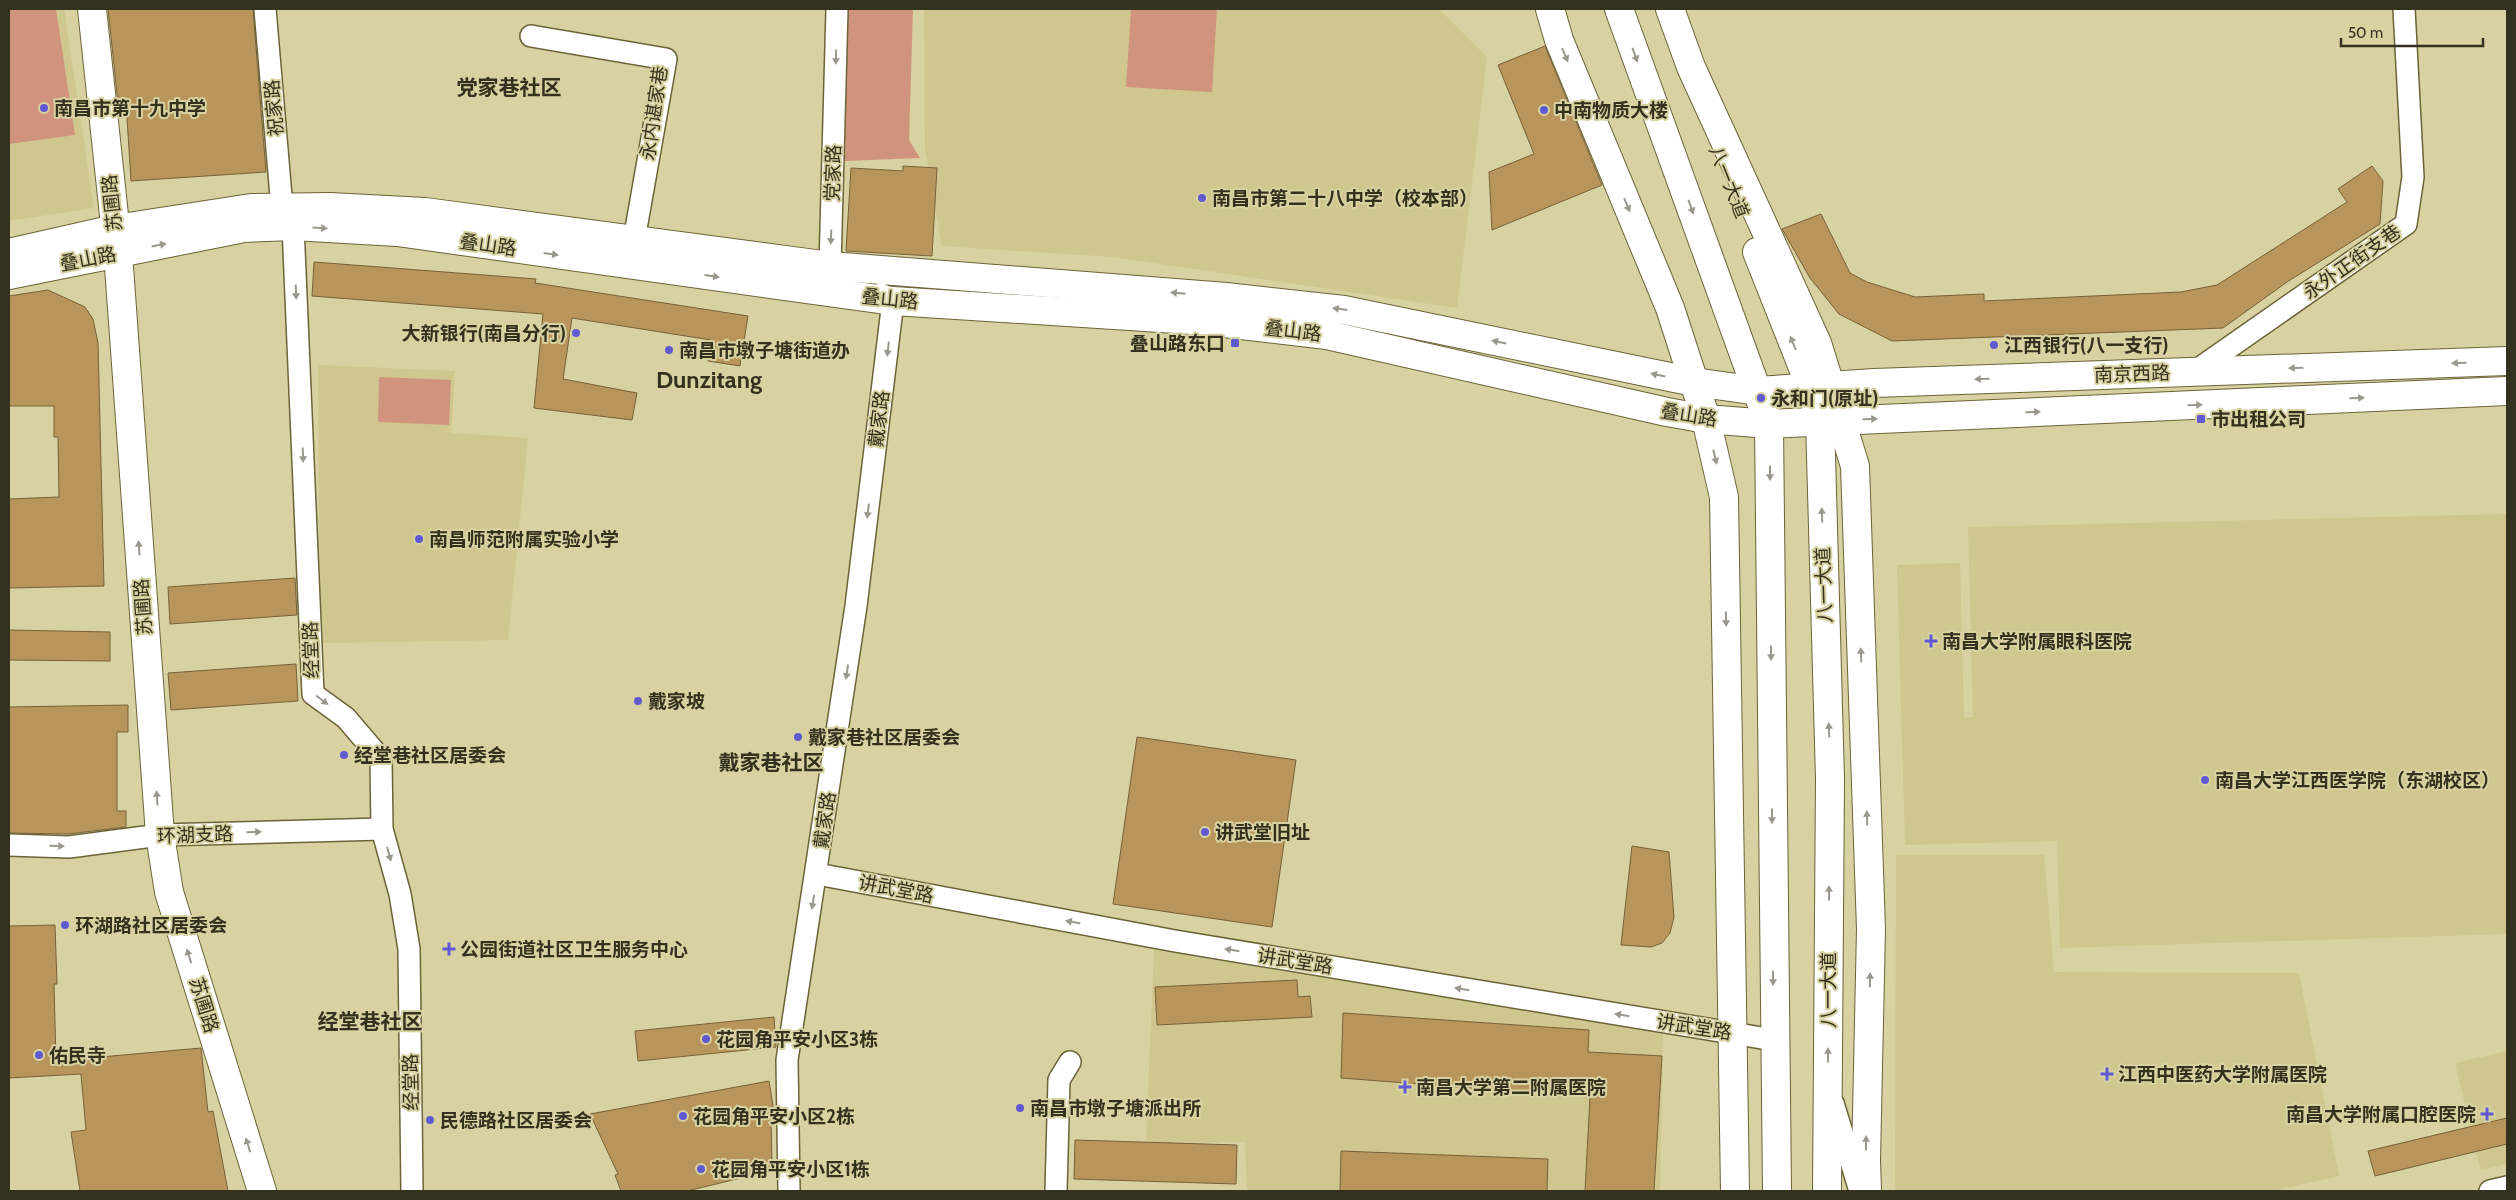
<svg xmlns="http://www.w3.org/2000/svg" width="2516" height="1200" font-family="Cabin,'Noto Sans SC',sans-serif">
  <rect width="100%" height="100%" fill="#d8d1a1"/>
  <g fill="#d0c78f">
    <path d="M9,9H64L94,208L9,221Z"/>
    <path d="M924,9H1439L1487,57L1457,308L1113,257L942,246L925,149Z"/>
    <path d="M318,365L455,371L451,433L528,438L508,640L320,643Z"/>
    <path d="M2507,514V934L2060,948L2057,841L1905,845L1897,565L1960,563L1964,717H1973L1968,527Z"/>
    <path d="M1896,855H2044L2054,972L2299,973L2339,1176L2273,1191H1895Z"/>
    <path d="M1154,950L1663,1033L1660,1191H1247L1245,1142L1146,1143Z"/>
    <path d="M2507,1051V1164L2481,1170L2455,1063Z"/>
  </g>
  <g fill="#d0947e">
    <path d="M9,9H56L75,135L9,144Z"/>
    <path d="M847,9H913L909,140L920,158L845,161Z"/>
    <path d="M1131,9H1217L1212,92L1126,87Z"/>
    <path d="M379,377L451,380L449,425L378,422Z"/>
  </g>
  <g fill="#b8965b" stroke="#786139">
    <path d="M108,9H253L266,172L131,181L126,102H118Z"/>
    <path d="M1545,46L1602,185L1492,230L1489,172L1534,154L1498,65Z"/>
    <path d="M903,166L937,168L932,256L846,251L851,168L903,171Z"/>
    <path d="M2372,166L2383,181L2380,224L2287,282L2223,328L1892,341L1839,314L1810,278L1782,229L1821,214L1850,273L1867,282L1915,297L1984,294V301L2181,292L2217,285L2347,202L2338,189Z"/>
    <path d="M314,262L536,279L535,283L748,316L740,366L708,361L711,340L572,318L563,379L637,393L632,420L534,408L543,314L312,296Z"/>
    <path d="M48,290L85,307L93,319L98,343L104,586L9,588V499L59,497L58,437H54V406H9V296Z"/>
    <path d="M295,578L297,615L170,624L168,587Z"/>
    <path d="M9,630L110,632V661L9,660Z"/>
    <path d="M296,664L298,701L171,710L168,673Z"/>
    <path d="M128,705V732H117V811H126V827L68,834L9,833V707Z"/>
    <path d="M1137,737L1296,760L1272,927L1113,904Z"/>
    <path d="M1632,846L1669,852L1674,917L1670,933L1662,943L1651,947L1621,945Z"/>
    <path d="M55,925L57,984H54L56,1061L201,1048L208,1112L213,1111L228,1191H80L71,1132L86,1130L81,1074L9,1078V926Z"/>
    <path d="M1297,980L1298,997L1310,996L1312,1017L1157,1025L1155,987Z"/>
    <path d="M1343,1013L1589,1030L1588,1052L1662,1056L1654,1191H1585L1590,1097L1341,1078Z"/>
    <path d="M774,1017L776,1047L638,1061L635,1031Z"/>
    <path d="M769,1081L775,1118L771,1119L772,1163L766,1172L687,1191H621L615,1175L618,1174L590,1114Z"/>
    <path d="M2507,1118V1144L2375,1176L2368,1151Z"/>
    <path d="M1075,1140L1237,1145L1236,1184L1074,1179Z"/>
    <path d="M1341,1151L1548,1159L1547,1191H1340Z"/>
  </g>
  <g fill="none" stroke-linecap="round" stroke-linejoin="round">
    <defs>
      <g id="minor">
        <path d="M265,9L282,208"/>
        <path d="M837,9L830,266L844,273"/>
        <path d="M531,36L666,59L634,240"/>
        <path d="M293,226L313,694L346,718L381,759L382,829L400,894L409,949L412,1191"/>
        <path d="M2194,372L2406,224L2413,177L2404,9"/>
        <path d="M9,845L69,847L160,835L382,829"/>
        <path d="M817,874L1175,941L1774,1040"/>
        <path d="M1833,1103L1860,1191"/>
        <path d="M789,1191L787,1060L856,606L893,301L881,294"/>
        <path d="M1056,1191L1059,1080L1070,1062"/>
        <path d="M2490,1191L2507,1187"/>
      </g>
      <g id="major">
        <path d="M92,9L118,253L160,835L169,892L262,1191"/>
        <path d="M9,253L115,229L251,208L330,207L425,212L830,266L1226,297L1344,310L1694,382L1758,391L1874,383L2507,361"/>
        <path d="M9,275L244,228L293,226L397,232L893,301L1207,321L1327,335L1667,412L1706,419L1769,424L2507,391"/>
      </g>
      <g id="highway">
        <path d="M1550,9L1559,40L1670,308L1706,419L1724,497L1735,1191"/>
        <path d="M1619,9L1769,424L1777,1191"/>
        <path d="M1670,9L1691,67L1817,343L1855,466L1871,929L1866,1160L1867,1191"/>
        <path d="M1757,252L1811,388L1820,420L1830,779L1827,1191"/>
      </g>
    </defs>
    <use href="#minor" stroke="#6b6438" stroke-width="24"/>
    <use href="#major" stroke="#6b6438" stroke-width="30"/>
    <use href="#highway" stroke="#6b6438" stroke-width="30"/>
    <use href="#minor" stroke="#fff" stroke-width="21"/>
    <use href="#major" stroke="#fff" stroke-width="28"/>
    <use href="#highway" stroke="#fff" stroke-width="28"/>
  </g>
  <defs><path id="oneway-solid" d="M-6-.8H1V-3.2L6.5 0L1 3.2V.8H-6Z" transform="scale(1.25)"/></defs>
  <g fill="#9a988e">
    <use href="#oneway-solid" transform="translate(1565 55) rotate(67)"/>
    <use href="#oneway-solid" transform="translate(1635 55) rotate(70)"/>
    <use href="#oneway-solid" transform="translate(836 57) rotate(91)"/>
    <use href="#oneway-solid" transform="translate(1627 205) rotate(67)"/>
    <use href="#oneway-solid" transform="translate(1691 207) rotate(70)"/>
    <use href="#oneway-solid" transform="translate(320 228) rotate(3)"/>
    <use href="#oneway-solid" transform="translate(831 237) rotate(92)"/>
    <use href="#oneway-solid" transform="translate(159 245) rotate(-11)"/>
    <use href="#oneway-solid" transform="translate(551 254) rotate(8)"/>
    <use href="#oneway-solid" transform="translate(712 276) rotate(8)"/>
    <use href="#oneway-solid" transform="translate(296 292) rotate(88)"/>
    <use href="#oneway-solid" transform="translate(1178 293) rotate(-175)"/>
    <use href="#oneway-solid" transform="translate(1340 309) rotate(-173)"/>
    <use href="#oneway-solid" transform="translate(1499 342) rotate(-168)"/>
    <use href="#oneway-solid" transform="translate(1793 343) rotate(-112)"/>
    <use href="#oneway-solid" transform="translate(888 349) rotate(97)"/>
    <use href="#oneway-solid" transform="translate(2459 363) rotate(178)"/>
    <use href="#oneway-solid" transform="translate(2296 368) rotate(178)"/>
    <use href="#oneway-solid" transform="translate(1658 375) rotate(-168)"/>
    <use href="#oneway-solid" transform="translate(1982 379) rotate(178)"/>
    <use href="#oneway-solid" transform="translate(2357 398) rotate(-2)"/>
    <use href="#oneway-solid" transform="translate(2195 405) rotate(-2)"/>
    <use href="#oneway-solid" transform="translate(2033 412) rotate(-2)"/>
    <use href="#oneway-solid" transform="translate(1870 419) rotate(-2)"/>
    <use href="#oneway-solid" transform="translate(303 455) rotate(88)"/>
    <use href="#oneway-solid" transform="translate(1715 457) rotate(77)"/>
    <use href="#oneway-solid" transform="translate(1770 473) rotate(90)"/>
    <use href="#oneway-solid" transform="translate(868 511) rotate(97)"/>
    <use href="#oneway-solid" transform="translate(1822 515) rotate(-92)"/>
    <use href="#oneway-solid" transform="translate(139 548) rotate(-94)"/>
    <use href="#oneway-solid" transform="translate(1726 619) rotate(89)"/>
    <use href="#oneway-solid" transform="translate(1771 653) rotate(90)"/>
    <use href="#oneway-solid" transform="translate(1861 655) rotate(-92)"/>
    <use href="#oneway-solid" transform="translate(847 672) rotate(98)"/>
    <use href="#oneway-solid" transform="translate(322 700) rotate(37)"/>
    <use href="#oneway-solid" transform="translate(1829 730) rotate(-92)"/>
    <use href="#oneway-solid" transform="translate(157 798) rotate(-94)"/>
    <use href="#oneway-solid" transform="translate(1772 816) rotate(90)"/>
    <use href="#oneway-solid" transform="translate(1867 818) rotate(-92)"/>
    <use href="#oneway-solid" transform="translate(254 832) rotate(-2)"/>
    <use href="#oneway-solid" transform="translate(57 846) rotate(1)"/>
    <use href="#oneway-solid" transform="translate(389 854) rotate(75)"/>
    <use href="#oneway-solid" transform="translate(1829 893) rotate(-90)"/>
    <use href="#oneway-solid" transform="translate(813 902) rotate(99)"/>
    <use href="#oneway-solid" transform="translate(1073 922) rotate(-169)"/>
    <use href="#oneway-solid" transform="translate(1232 950) rotate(-171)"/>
    <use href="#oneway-solid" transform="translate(189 956) rotate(-107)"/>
    <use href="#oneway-solid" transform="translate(1773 978) rotate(90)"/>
    <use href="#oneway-solid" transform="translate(1870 980) rotate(-89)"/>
    <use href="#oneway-solid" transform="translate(1462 989) rotate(-171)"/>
    <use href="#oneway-solid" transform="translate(1622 1015) rotate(-171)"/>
    <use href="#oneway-solid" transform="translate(1828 1055) rotate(-90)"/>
    <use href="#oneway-solid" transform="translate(1866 1143) rotate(-89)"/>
    <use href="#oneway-solid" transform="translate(248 1145) rotate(-107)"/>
  </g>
  <g fill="#6059d2" stroke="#d8d1a1" stroke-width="2">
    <circle cx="44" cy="108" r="5"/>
    <circle cx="1544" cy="110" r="5"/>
    <circle cx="1202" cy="198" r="5"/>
    <circle cx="576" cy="333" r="5"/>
    <rect x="1230" y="338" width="10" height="10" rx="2.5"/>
    <circle cx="1994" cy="345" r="5"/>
    <circle cx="669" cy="350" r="5"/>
    <circle cx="1761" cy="398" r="5"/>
    <rect x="2196" y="414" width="10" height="10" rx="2.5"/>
    <circle cx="419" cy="539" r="5"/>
    <path d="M1928.5 633.5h5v5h5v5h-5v5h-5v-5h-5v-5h5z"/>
    <circle cx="638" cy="701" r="5"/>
    <circle cx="798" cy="737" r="5"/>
    <circle cx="344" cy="755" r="5"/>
    <circle cx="2205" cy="780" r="5"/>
    <circle cx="1205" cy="832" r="5"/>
    <circle cx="65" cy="925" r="5"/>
    <path d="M446.5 941.5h5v5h5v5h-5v5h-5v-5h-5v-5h5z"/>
    <circle cx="706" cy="1039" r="5"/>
    <circle cx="39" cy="1055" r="5"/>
    <path d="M2104.5 1066.5h5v5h5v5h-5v5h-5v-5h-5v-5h5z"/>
    <path d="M1402.5 1079.5h5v5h5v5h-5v5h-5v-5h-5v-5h5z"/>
    <circle cx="1020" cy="1108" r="5"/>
    <path d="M2484.5 1106.5h5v5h5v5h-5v5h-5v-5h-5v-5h5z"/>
    <circle cx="683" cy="1116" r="5"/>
    <circle cx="430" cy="1120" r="5"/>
    <circle cx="701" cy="1169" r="5"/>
  </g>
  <g text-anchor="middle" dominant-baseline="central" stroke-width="4" stroke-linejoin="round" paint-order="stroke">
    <g font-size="19" font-weight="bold" fill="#34311e" stroke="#d8d1a1" text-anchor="start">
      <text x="54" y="108">南昌市第十九中学</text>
      <text x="1554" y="110">中南物质大楼</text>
      <text x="1212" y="198">南昌市第二十八中学（校本部）</text>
      <text x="566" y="333" text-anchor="end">大新银行(南昌分行)</text>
      <text x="1225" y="343" text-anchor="end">叠山路东口</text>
      <text x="2004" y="345">江西银行(八一支行)</text>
      <text x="679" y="350">南昌市墩子塘街道办</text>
      <text x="1771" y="398">永和门(原址)</text>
      <text x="2211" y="419">市出租公司</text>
      <text x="429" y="539">南昌师范附属实验小学</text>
      <text x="1942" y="641">南昌大学附属眼科医院</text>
      <text x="648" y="701">戴家坡</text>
      <text x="808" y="737">戴家巷社区居委会</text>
      <text x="354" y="755">经堂巷社区居委会</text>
      <text x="2215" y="780">南昌大学江西医学院（东湖校区）</text>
      <text x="1215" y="832">讲武堂旧址</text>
      <text x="75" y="925">环湖路社区居委会</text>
      <text x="460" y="949">公园街道社区卫生服务中心</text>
      <text x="716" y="1039">花园角平安小区3栋</text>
      <text x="49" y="1055">佑民寺</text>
      <text x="2118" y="1074">江西中医药大学附属医院</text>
      <text x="1416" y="1087">南昌大学第二附属医院</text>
      <text x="1030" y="1108">南昌市墩子塘派出所</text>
      <text x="2476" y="1114" text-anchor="end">南昌大学附属口腔医院</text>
      <text x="693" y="1116">花园角平安小区2栋</text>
      <text x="440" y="1120">民德路社区居委会</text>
      <text x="711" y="1169">花园角平安小区1栋</text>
    </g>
    <g font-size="19" fill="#34311e" stroke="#d8d1a1">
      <text transform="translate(274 108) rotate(-95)">祝家路</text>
      <text transform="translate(654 113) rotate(-82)">永内谌家巷</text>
      <text transform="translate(833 173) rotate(-88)">党家路</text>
      <text transform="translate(1729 182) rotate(68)">八一大道</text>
      <text transform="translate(112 203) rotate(-96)">苏圃路</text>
      <text transform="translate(488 245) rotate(8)">叠山路</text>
      <text transform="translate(88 259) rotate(-11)">叠山路</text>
      <text transform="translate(2352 262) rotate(-35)">永外正街支巷</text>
      <text transform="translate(890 299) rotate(6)">叠山路</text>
      <text transform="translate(1293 331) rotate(7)">叠山路</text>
      <text transform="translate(2132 374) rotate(-2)">南京西路</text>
      <text transform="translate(1689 415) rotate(9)">叠山路</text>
      <text transform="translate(879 419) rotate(-83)">戴家路</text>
      <text transform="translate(1824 585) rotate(-92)">八一大道</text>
      <text transform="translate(143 607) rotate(-94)">苏圃路</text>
      <text transform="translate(311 650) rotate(-92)">经堂路</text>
      <text transform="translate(825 820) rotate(-82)">戴家路</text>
      <text transform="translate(195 835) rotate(-2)">环湖支路</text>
      <text transform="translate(896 889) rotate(11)">讲武堂路</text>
      <text transform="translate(1295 961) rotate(9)">讲武堂路</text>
      <text transform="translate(1828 990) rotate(-90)">八一大道</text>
      <text transform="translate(204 1005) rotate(73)">苏圃路</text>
      <text transform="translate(1694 1027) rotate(9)">讲武堂路</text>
      <text transform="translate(411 1082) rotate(-91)">经堂路</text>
    </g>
    <g font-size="21" font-weight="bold" fill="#34311e" stroke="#d8d1a1">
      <text x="509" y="87">党家巷社区</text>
      <text x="771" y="762">戴家巷社区</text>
      <text x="370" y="1021">经堂巷社区</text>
    </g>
    <g font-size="24" font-weight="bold" fill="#34311e" stroke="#d8d1a1">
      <text x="709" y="379">Dunzitang</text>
    </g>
  </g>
  <rect width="2516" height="1200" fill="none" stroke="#34311e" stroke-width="20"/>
  <path d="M2341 38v8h142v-8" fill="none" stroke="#34311e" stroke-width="2.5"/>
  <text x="2348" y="38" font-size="15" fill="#34311e" stroke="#d8d1a1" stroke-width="4" paint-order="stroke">50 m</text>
</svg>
